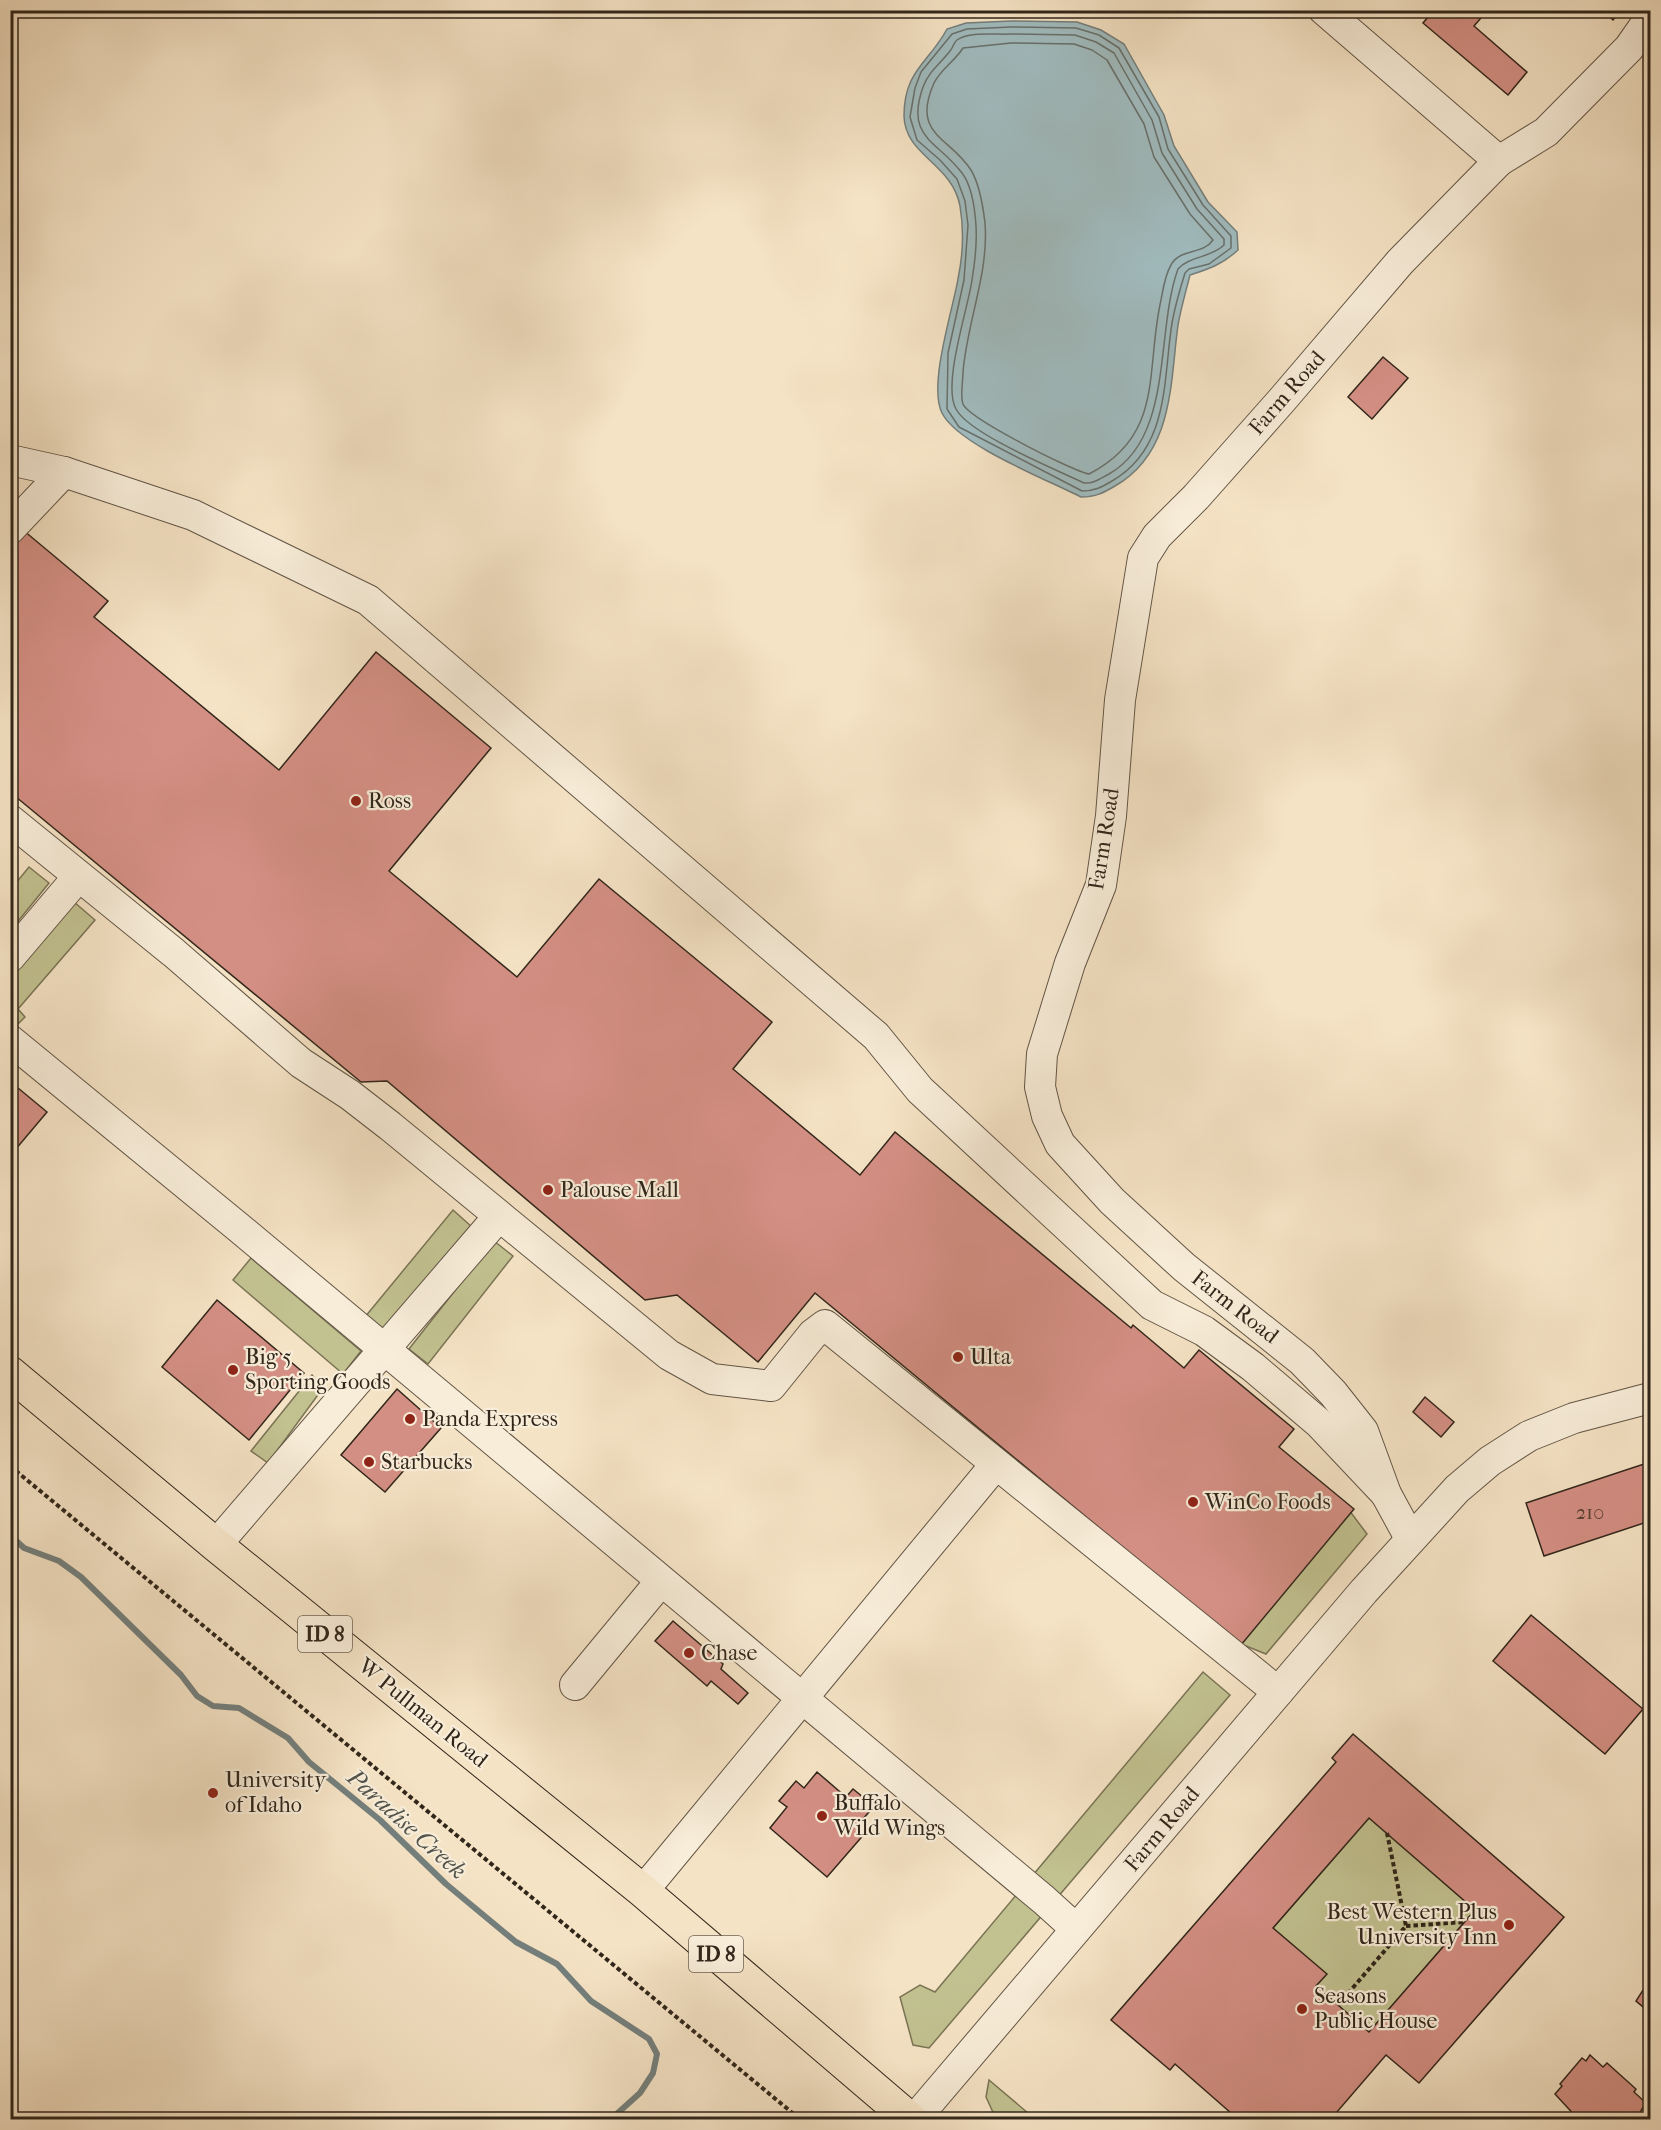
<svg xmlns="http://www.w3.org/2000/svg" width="1661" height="2130" font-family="'IM FELL French Canon',serif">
  <rect width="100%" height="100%" fill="#f5e3c5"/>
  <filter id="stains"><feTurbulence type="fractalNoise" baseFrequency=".00333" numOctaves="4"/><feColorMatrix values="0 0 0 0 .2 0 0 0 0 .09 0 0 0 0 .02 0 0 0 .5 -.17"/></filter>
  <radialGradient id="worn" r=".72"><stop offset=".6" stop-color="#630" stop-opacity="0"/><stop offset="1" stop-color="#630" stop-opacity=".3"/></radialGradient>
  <g fill="#c2c190" stroke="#7a7455" stroke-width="1.5">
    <path d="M29,867L49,883L11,930V889Z"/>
    <path d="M74,902L95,920L18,1009L25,1017L18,1024L11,1017V978Z"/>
    <path d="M453,1210L472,1227L384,1334L365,1317Z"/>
    <path d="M494,1241L513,1256L428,1364L409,1349Z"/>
    <path d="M251,1258L361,1351L343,1374L233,1280Z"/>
    <path d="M312,1375L323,1388L268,1463L251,1451Z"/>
    <path d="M1349,1510L1367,1534L1266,1654L1236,1642Z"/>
    <path d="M1203,1672L1230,1695L929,2048L913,2045L900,1997L920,1985L935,1992Z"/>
    <path d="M1369,1818L1475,1910L1369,2032L1316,1986L1326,1974L1273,1928Z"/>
    <path d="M989,2080L1035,2119H996L986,2097Z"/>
  </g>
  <path fill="#a0bbbe" stroke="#747f7c" stroke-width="1.5" d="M1011,21L1077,22L1101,30L1124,44L1164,115L1174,146L1208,202L1237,232L1238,250C1223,264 1209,269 1190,275C1186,291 1181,308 1178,325C1170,383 1174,452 1115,486C1103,493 1096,497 1081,497C1048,480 958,445 942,413C928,385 953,309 958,279C963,255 964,230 960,206C952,163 905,156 904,116C904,70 929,63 947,29L966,23Z"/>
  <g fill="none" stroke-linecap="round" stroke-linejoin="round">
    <g stroke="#68706c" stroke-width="1.5">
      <path d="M1011,27L1076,28L1099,35L1119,48L1159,117L1168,149L1203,205L1231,236V248L1209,264L1189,269L1185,273C1180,289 1175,306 1172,323C1163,379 1170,448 1112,481C1102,487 1095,491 1082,491L959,427L947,409L948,353L964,280L968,225L965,201L957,179L940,160L917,140L910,117L915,88L921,72L952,34L967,29Z"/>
      <path d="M1011,34L1075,35L1096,42L1114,53L1152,120L1162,153L1197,209L1224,239V245C1211,258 1189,256 1178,269C1155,332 1174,437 1109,474C1101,478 1094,484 1084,483C1055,469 969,434 956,409C942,384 968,309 972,280C975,262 977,243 976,226C975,210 972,186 962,173C937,140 905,138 923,87C929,71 940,64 950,51C953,48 954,42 957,40C969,31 997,35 1011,34Z"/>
      <path d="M1011,43L1074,44L1092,50L1107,60L1144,124L1154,157L1190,214L1213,240C1203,255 1180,248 1171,265C1165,275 1163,289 1161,300C1145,370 1165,435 1089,474C1072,471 968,418 963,404C960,395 963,382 963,372C967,322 989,273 985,223C983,206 980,185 971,170C949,136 911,135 934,83C941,69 955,61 963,48Z"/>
    </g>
    <path stroke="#747f7c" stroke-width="6" d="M10,1535L24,1548L59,1561L81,1577L181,1675L197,1696L213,1706L239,1708L288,1738L309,1762L380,1820L446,1884L516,1942L557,1964L591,2001L649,2039L657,2054L653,2073L640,2093L610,2120"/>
  </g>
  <g fill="#d48f84" stroke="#31261a" stroke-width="1.5" fill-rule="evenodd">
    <path d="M1434,10L1487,11L1474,26L1527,72L1508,95L1423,23Z"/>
    <path d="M1602,10H1621L1613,20Z"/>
    <path d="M1383,357L1408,378L1372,419L1348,397Z"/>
    <path d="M23,530L108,601L94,617L279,770L376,652L491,748L389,871L517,977L599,879L772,1022L733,1069L860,1175L895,1132L1131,1328L1133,1325L1184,1368L1199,1350L1294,1429L1279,1447L1354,1509L1241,1645L815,1293L758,1362L677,1295L645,1300L387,1081L361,1082L10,792V546Z"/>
    <path d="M12,1083L47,1112L10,1156V1085Z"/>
    <path d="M217,1300L304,1373L249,1440L162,1367Z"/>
    <path d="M397,1389L441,1428L385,1492L341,1455Z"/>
    <path d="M1425,1397L1454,1422L1441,1437L1413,1412Z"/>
    <path d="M1650,1462V1521L1544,1556L1526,1503Z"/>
    <path d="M1531,1615L1643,1709L1605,1754L1493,1661Z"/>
    <path d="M673,1621L723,1664L721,1669L748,1693L738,1704L711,1681L707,1686L655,1641Z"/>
    <path d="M1353,1734L1564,1917L1419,2083L1386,2055L1330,2120H1239L1175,2064L1170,2070L1111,2020L1336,1762L1332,1758ZM1369,1818L1475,1910L1369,2032L1316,1986L1327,1974L1273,1928Z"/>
    <path d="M817,1772L846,1797L853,1789L874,1806L858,1825L866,1832L827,1877L770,1828L787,1807L779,1801L796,1781L804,1788Z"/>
    <path d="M1650,1979V2018L1647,2015L1649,2012L1636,2001Z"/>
    <path d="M1590,2055L1603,2067L1607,2063L1636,2089L1634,2092L1646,2103L1635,2120H1579L1555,2094L1562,2086L1560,2084L1582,2058L1586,2061Z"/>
  </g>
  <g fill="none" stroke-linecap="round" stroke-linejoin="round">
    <defs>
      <g id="minor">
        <path d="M1324,10L1499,161L1546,132L1629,48L1650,18"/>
        <path d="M10,460L64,472L193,515L368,600L876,1036L920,1090L1152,1305L1204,1331L1253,1367L1319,1423L1386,1494"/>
        <path d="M10,529L64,472"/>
        <path d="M10,820L174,953L301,1063L350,1095L390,1126L669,1355L712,1379L771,1386L813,1334L825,1325L1278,1692"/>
        <path d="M10,957L78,877"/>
        <path d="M10,1040L238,1227L1044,1900L1076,1929"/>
        <path d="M1410,1538L1386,1494L1363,1431L1333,1393L1302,1361L1184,1267L1112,1201L1060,1144L1047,1116L1040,1087L1042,1054L1070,963L1101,885L1111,816L1120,700L1143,558L1157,536L1196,497L1282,400L1400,262L1499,161"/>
        <path d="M216,1545L499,1216"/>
        <path d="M575,1685L661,1581"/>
        <path d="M643,1891L996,1464"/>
        <path d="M914,2120L1364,1591L1457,1489L1490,1461L1529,1436L1574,1418L1650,1398"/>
      </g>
      <path id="major" d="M10,1373L216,1545L643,1891L911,2120"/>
    </defs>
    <use href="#minor" stroke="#625545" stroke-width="32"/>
    <use href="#major" stroke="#31261a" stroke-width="35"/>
    <g stroke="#31261a" stroke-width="4" stroke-dasharray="4.5 3" stroke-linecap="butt">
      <path d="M10,1466L801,2120"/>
      <path d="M1406,1926L1464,1922"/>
      <path d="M1338,2005L1406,1926L1387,1833"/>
    </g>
    <use href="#minor" stroke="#f8edd9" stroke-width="30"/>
    <use href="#major" stroke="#f5e3c5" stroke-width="33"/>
  </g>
  <g fill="#8f2418" stroke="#f8edd9" stroke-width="2">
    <circle cx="356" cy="801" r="6"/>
    <circle cx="548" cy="1190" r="6"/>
    <circle cx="958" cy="1357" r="6"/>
    <circle cx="233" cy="1370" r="6"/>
    <circle cx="410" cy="1419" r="6"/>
    <circle cx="369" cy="1462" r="6"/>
    <circle cx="1193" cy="1502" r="6"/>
    <circle cx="689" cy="1653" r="6"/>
    <circle cx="213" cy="1793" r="6"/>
    <circle cx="822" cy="1816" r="6"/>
    <circle cx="1509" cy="1925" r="6"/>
    <circle cx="1302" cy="2009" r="6"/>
  </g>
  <g text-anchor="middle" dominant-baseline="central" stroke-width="4.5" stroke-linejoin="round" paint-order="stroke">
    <g font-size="20" fill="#5a4034">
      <text x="1590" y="1512">210</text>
    </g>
    <g fill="#f8edd9" stroke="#6d6253" stroke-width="1.5">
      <rect x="298" y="1616" width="54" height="36" rx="4.5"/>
      <rect x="689" y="1936" width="54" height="36" rx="4.5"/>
    </g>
    <g font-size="21" font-weight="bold" fill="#31261a">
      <text x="325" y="1634">ID 8</text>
      <text x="716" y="1954">ID 8</text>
    </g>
    <g font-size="22" fill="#31261a" stroke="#f8edd9">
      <text transform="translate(1287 393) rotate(-49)">Farm Road</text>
      <text transform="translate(1104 839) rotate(-81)">Farm Road</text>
      <text transform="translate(1235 1307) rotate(38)">Farm Road</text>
      <text transform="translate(423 1713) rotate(39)">W Pullman Road</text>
      <text transform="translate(1162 1829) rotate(-50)">Farm Road</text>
    </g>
    <g font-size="22" fill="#31261a" stroke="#f8edd9" text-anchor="start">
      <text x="368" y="801">Ross</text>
      <text x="560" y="1190">Palouse Mall</text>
      <text x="245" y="1357">Big 5<tspan x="245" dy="25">Sporting Goods</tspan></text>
      <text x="970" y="1357">Ulta</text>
      <text x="422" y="1419">Panda Express</text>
      <text x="381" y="1462">Starbucks</text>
      <text x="1205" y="1502">WinCo Foods</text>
      <text x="701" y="1653">Chase</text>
      <text x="225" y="1780">University<tspan x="225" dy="25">of Idaho</tspan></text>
      <text x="834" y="1803">Buffalo<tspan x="834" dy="25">Wild Wings</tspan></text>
      <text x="1497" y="1912" text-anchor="end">Best Western Plus<tspan x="1497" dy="25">University Inn</tspan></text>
      <text x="1314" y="1996">Seasons<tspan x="1314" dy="25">Public House</tspan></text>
    </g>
    <g font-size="24" font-style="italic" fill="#52534b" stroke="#f8edd9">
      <text transform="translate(407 1824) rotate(42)">Paradise Creek</text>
    </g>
  </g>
  <rect width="1661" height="2130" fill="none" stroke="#f5e3c5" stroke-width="36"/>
  <rect x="12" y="12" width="1637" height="2106" fill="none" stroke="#31261a" stroke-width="3"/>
  <rect x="18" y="18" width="1625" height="2094" fill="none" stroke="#31261a" stroke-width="1.5"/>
  <rect width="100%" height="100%" filter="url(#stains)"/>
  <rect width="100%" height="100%" fill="url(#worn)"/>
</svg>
